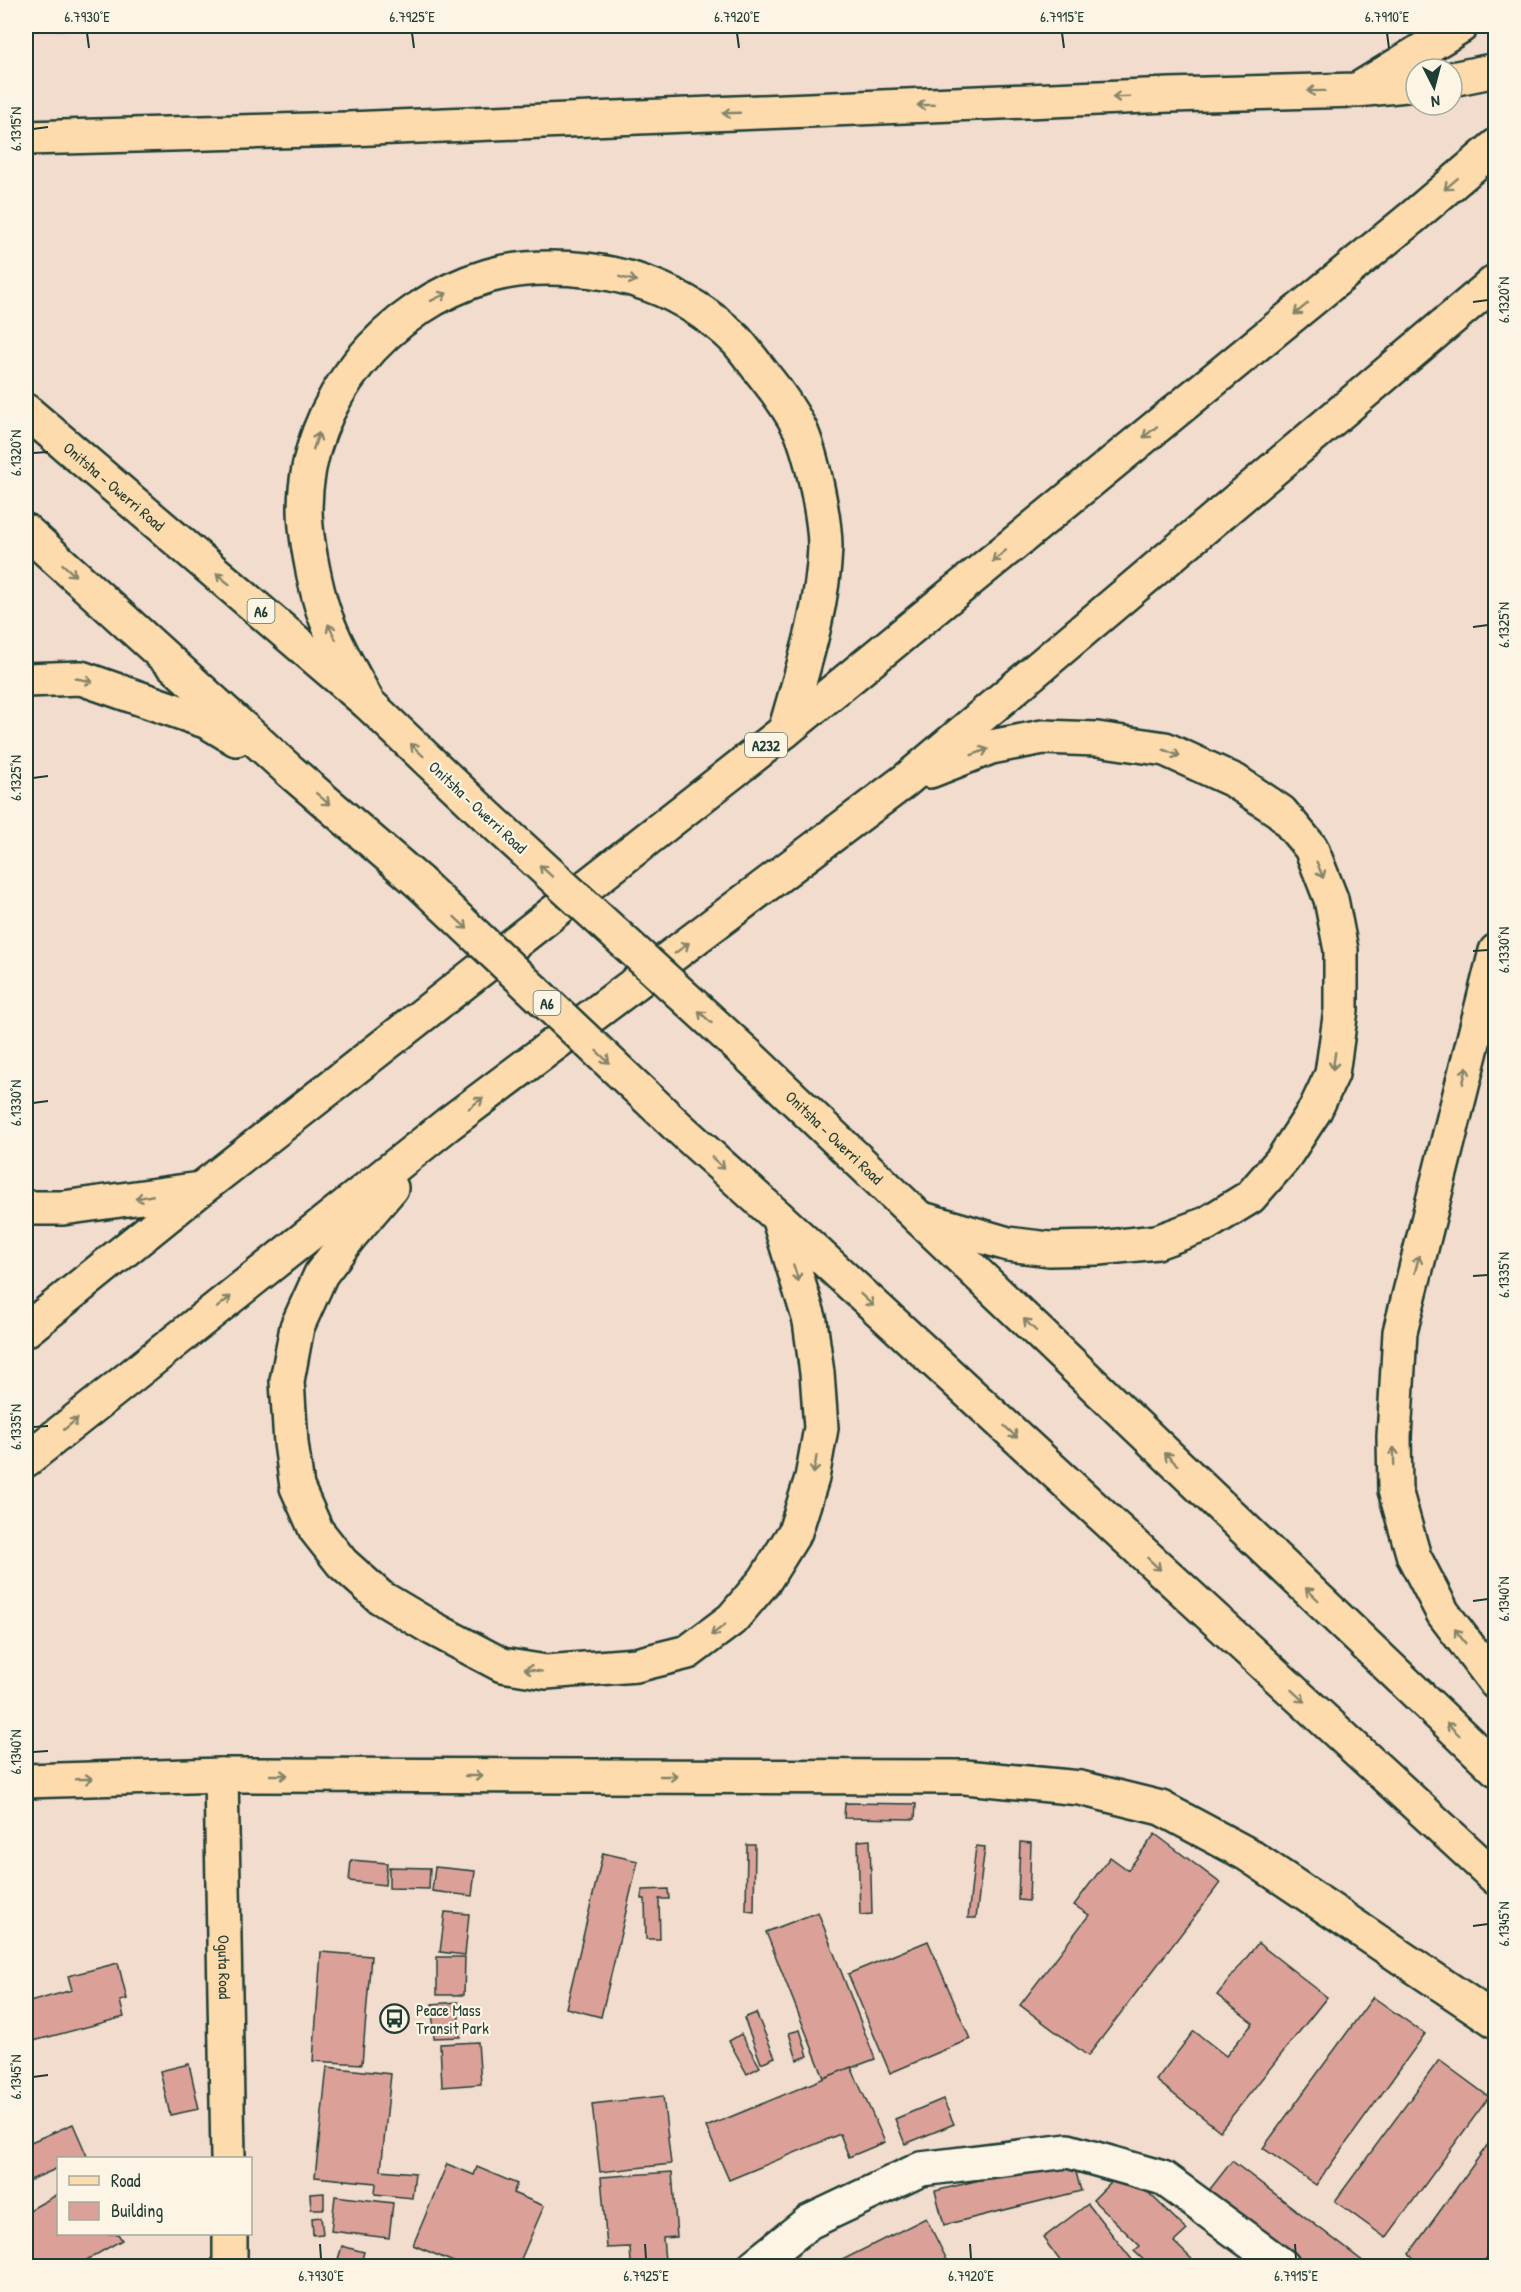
<svg xmlns="http://www.w3.org/2000/svg" width="1521" height="2292" font-family="'Patrick Hand',sans-serif">
  <rect width="100%" height="100%" fill="#f2dcce"/>
  <filter id="ink" filterUnits="userSpaceOnUse"><feTurbulence type="fractalNoise" baseFrequency=".0167" numOctaves="2"/><feDisplacementMap in="SourceGraphic" scale="12" xChannelSelector="R" yChannelSelector="G"/><feConvolveMatrix kernelMatrix="1 2 1 2 8 2 1 2 1" color-interpolation-filters="sRGB"/></filter>
  <g filter="url(#ink)">
    <path fill="#ebcabe" d="M26,26H317L26,33Z"/>
    <g fill="#dba199" stroke="#1f3d34" stroke-width="1.5">
      <path d="M845,1803L916,1804L915,1819L844,1818Z"/>
      <path d="M1155,1834L1220,1883L1088,2056L1020,2005L1089,1915L1074,1905L1110,1857L1128,1870Z"/>
      <path d="M870,1840L872,1914L860,1915L858,1841Z"/>
      <path d="M1020,1842L1031,1843L1029,1901L1018,1900Z"/>
      <path d="M747,1845H755L754,1912L746,1911Z"/>
      <path d="M976,1846L985,1847L976,1918H968Z"/>
      <path d="M603,1853L638,1861L601,2017L566,2008Z"/>
      <path d="M351,1860L387,1863L385,1885L349,1881Z"/>
      <path d="M389,1867L430,1868L429,1889L389,1888Z"/>
      <path d="M435,1867L475,1871L472,1896L432,1891Z"/>
      <path d="M668,1889L669,1899H659L660,1939H646L645,1899H642V1890Z"/>
      <path d="M445,1912L469,1914L465,1955L440,1952Z"/>
      <path d="M818,1912L875,2059L824,2078L766,1932Z"/>
      <path d="M928,1941L970,2039L890,2073L848,1974Z"/>
      <path d="M1258,1943L1327,1997L1220,2131L1156,2080L1194,2031L1226,2056L1253,2023L1217,1995Z"/>
      <path d="M321,1952L371,1956L362,2064L313,2061Z"/>
      <path d="M437,1957H465L464,1995H437Z"/>
      <path d="M118,1963L127,1999L120,2001L124,2017L26,2043V2003L72,1990L68,1976Z"/>
      <path d="M1373,1997L1425,2034L1316,2185L1263,2148Z"/>
      <path d="M458,2002L460,2037L434,2038L432,2004Z"/>
      <path d="M756,2013L775,2057L761,2063L744,2018Z"/>
      <path d="M800,2030L808,2056L797,2060L789,2033Z"/>
      <path d="M741,2034L760,2067L747,2074L729,2041Z"/>
      <path d="M478,2042L481,2084L442,2087L440,2044Z"/>
      <path d="M1439,2060L1489,2097L1386,2238L1335,2201Z"/>
      <path d="M189,2064L199,2109L170,2115L160,2071Z"/>
      <path d="M327,2067L391,2074L381,2170L415,2173L412,2198L375,2194L376,2183L315,2177Z"/>
      <path d="M851,2067L885,2142L849,2157L840,2134L729,2180L706,2127Z"/>
      <path d="M663,2096L671,2164L600,2172L592,2104Z"/>
      <path d="M943,2099L954,2124L905,2144L895,2119Z"/>
      <path d="M73,2124L87,2156L82,2158H58V2168L26,2182V2144Z"/>
      <path d="M1496,2133V2246L1480,2266H1423L1409,2254Z"/>
      <path d="M1072,2157L1081,2191L944,2225L935,2191Z"/>
      <path d="M1232,2161L1369,2266H1292L1203,2198Z"/>
      <path d="M447,2164L474,2175L477,2167L517,2184L513,2193L544,2206L518,2266H463L413,2245Z"/>
      <path d="M1124,2169L1187,2230L1174,2242L1199,2266H1150L1134,2251L1140,2246L1093,2200Z"/>
      <path d="M672,2172L677,2237L663,2238L665,2261L631,2263L630,2247L607,2248L601,2177Z"/>
      <path d="M324,2193V2209H311L310,2194Z"/>
      <path d="M58,2194V2234H118L122,2240L76,2266H26V2212Z"/>
      <path d="M335,2196L393,2203L389,2238L331,2231Z"/>
      <path d="M1088,2204L1137,2266H1064L1043,2238Z"/>
      <path d="M321,2217L323,2234L313,2235L312,2218Z"/>
      <path d="M926,2218L950,2266H879L878,2264L873,2266H835L834,2264Z"/>
      <path d="M342,2246L364,2252L360,2266H336Z"/>
    </g>
    <g fill="none" stroke-linecap="round" stroke-linejoin="round">
      <defs>
        <path id="minor" d="M754,2266L809,2222L921,2169L1068,2151L1163,2178L1283,2266"/>
        <g id="major">
          <path d="M1357,90L1461,26"/>
          <path d="M1496,951L1400,1332L1394,1437L1395,1490L1414,1557L1443,1613L1496,1683"/>
          <path d="M778,1217L1496,1878"/>
          <path d="M919,1218L1496,1769"/>
          <path id="s1" d="M221,1775L228,2158"/>
          <path d="M26,1781L221,1775L965,1777L1080,1788L1161,1808L1247,1854L1496,2021"/>
          <path d="M230,2234V2266"/>
        </g>
        <g id="highway">
          <path d="M1452,79L1496,70"/>
          <path d="M26,138L348,129L1170,95L1357,90L1416,84"/>
          <path id="s2" d="M26,411L368,703L490,819"/>
          <path d="M26,531L290,771L419,882"/>
          <path d="M26,680L81,678L208,722L236,739"/>
          <path d="M368,703C354,676 337,649 327,621C316,594 305,537 305,508C306,401 386,306 488,276C536,262 602,267 650,285C680,296 713,317 736,340C746,351 754,363 763,374C776,390 790,410 800,429C812,455 825,519 825,547C823,610 802,671 785,731"/>
          <path id="s3" d="M749,1056L919,1218L1008,1244L1049,1249L1099,1248L1157,1242L1206,1224L1250,1197L1283,1159L1315,1110L1332,1074L1341,1010V950L1331,899L1311,848L1281,812L1235,781L1165,749L1097,739L1043,737L991,747L930,771"/>
          <path d="M391,1188L350,1236L321,1274L297,1327L287,1381L291,1443L297,1487L316,1530L342,1563L380,1597L432,1628L502,1665L546,1672L636,1665L688,1652L732,1619L765,1580L795,1532L812,1478L821,1428L817,1373L810,1321L778,1217L675,1124"/>
          <path d="M26,1208H63L200,1189"/>
          <path d="M26,1330L202,1188L785,731L1414,216L1496,146"/>
          <path d="M26,1460L448,1124L906,780L1496,281"/>
        </g>
      </defs>
      <use href="#minor" stroke="#1f3d34" stroke-width="38"/>
      <use href="#major" stroke="#1f3d34" stroke-width="38"/>
      <use href="#highway" stroke="#1f3d34" stroke-width="38"/>
      <use href="#minor" stroke="#fcf5e5" stroke-width="33"/>
      <use href="#major" stroke="#fedbac" stroke-width="33"/>
      <use href="#highway" stroke="#fedbac" stroke-width="33"/>
      <defs>
        <g id="highway-bridge">
          <path d="M490,819L749,1056"/>
          <path d="M419,882L675,1124"/>
        </g>
      </defs>
      <use href="#highway-bridge" stroke="#1f3d34" stroke-width="38" stroke-linecap="butt"/>
      <use href="#highway-bridge" stroke="#fedbac" stroke-width="33"/>
    </g>
    <defs><path id="oneway-shaft" d="M-6 0H5M1.5-3L5.5 0L1.5 3" fill="none" stroke-width="1.6" stroke-linecap="round" stroke-linejoin="round" transform="scale(1.5)"/></defs>
    <g stroke="#83846a">
      <use href="#oneway-shaft" transform="translate(1316 91) rotate(179)"/>
      <use href="#oneway-shaft" transform="translate(1121 97) rotate(178)"/>
      <use href="#oneway-shaft" transform="translate(926 105) rotate(178)"/>
      <use href="#oneway-shaft" transform="translate(731 113) rotate(178)"/>
      <use href="#oneway-shaft" transform="translate(1451 184) rotate(139)"/>
      <use href="#oneway-shaft" transform="translate(628 279) rotate(14)"/>
      <use href="#oneway-shaft" transform="translate(439 297) rotate(-26)"/>
      <use href="#oneway-shaft" transform="translate(1301 309) rotate(141)"/>
      <use href="#oneway-shaft" transform="translate(1150 432) rotate(141)"/>
      <use href="#oneway-shaft" transform="translate(316 441) rotate(-71)"/>
      <use href="#oneway-shaft" transform="translate(999 556) rotate(141)"/>
      <use href="#oneway-shaft" transform="translate(69 570) rotate(42)"/>
      <use href="#oneway-shaft" transform="translate(223 579) rotate(-140)"/>
      <use href="#oneway-shaft" transform="translate(332 632) rotate(-116)"/>
      <use href="#oneway-shaft" transform="translate(84 680) rotate(11)"/>
      <use href="#oneway-shaft" transform="translate(417 750) rotate(-136)"/>
      <use href="#oneway-shaft" transform="translate(980 752) rotate(-21)"/>
      <use href="#oneway-shaft" transform="translate(1172 753) rotate(22)"/>
      <use href="#oneway-shaft" transform="translate(323 799) rotate(41)"/>
      <use href="#oneway-shaft" transform="translate(1320 870) rotate(68)"/>
      <use href="#oneway-shaft" transform="translate(546 871) rotate(-138)"/>
      <use href="#oneway-shaft" transform="translate(461 923) rotate(43)"/>
      <use href="#oneway-shaft" transform="translate(682 948) rotate(-37)"/>
      <use href="#oneway-shaft" transform="translate(705 1017) rotate(-138)"/>
      <use href="#oneway-shaft" transform="translate(603 1057) rotate(43)"/>
      <use href="#oneway-shaft" transform="translate(1334 1061) rotate(98)"/>
      <use href="#oneway-shaft" transform="translate(1465 1075) rotate(-76)"/>
      <use href="#oneway-shaft" transform="translate(476 1103) rotate(-37)"/>
      <use href="#oneway-shaft" transform="translate(718 1163) rotate(42)"/>
      <use href="#oneway-shaft" transform="translate(144 1197) rotate(169)"/>
      <use href="#oneway-shaft" transform="translate(1417 1264) rotate(-76)"/>
      <use href="#oneway-shaft" transform="translate(796 1273) rotate(72)"/>
      <use href="#oneway-shaft" transform="translate(867 1300) rotate(43)"/>
      <use href="#oneway-shaft" transform="translate(224 1302) rotate(-39)"/>
      <use href="#oneway-shaft" transform="translate(1030 1325) rotate(-136)"/>
      <use href="#oneway-shaft" transform="translate(71 1424) rotate(-39)"/>
      <use href="#oneway-shaft" transform="translate(1011 1432) rotate(43)"/>
      <use href="#oneway-shaft" transform="translate(1394 1456) rotate(-91)"/>
      <use href="#oneway-shaft" transform="translate(1171 1459) rotate(-136)"/>
      <use href="#oneway-shaft" transform="translate(815 1465) rotate(100)"/>
      <use href="#oneway-shaft" transform="translate(1154 1564) rotate(43)"/>
      <use href="#oneway-shaft" transform="translate(1312 1594) rotate(-136)"/>
      <use href="#oneway-shaft" transform="translate(718 1630) rotate(143)"/>
      <use href="#oneway-shaft" transform="translate(1460 1636) rotate(-127)"/>
      <use href="#oneway-shaft" transform="translate(533 1670) rotate(-170)"/>
      <use href="#oneway-shaft" transform="translate(1298 1696) rotate(43)"/>
      <use href="#oneway-shaft" transform="translate(1453 1729) rotate(-136)"/>
      <use href="#oneway-shaft" transform="translate(279 1775)"/>
      <use href="#oneway-shaft" transform="translate(474 1776)"/>
      <use href="#oneway-shaft" transform="translate(669 1776)"/>
      <use href="#oneway-shaft" transform="translate(84 1779) rotate(-2)"/>
    </g>
  </g>
  <path fill="none" stroke="#1f3d34" stroke-width="2" d="M87,33L89,48M412,33L414,48M737,33L739,48M1062,33L1064,48M1387,33L1389,48M33,129L48,127M1473,302L1488,300M33,453L48,452M1473,627L1488,625M33,778L48,776M1473,951L1488,950M33,1103L48,1101M1473,1276L1488,1275M33,1427L48,1426M1473,1601L1488,1599M33,1752L48,1751M1473,1926L1488,1924M33,2077L48,2075M320,2244L321,2259M645,2244L646,2259M970,2244L971,2259M1295,2244L1296,2259"/>
  <defs>
    <symbol id="bus-ring" viewBox="-11 -11 22 22"><circle r="9.5" fill="#fcf5e5" stroke="#1f3d34" stroke-width="1.5"/><path d="M-5-6H5V4H4V6H2V4H-2V6H-4V4H-5ZM-3.5-4V0h7V-4ZM-3.5 1.2v1.5H-2V1.2ZM2 1.2v1.5H3.5V1.2Z" fill="#1f3d34"/></symbol>
  </defs>
  <g fill-rule="evenodd">
    <use href="#bus-ring" x="378" y="2002" width="33" height="33"/>
  </g>
  <g text-anchor="middle" dominant-baseline="central" stroke-width="4.5" stroke-linejoin="round" paint-order="stroke">
    <g fill="#fcf5e5" stroke="#617469" stroke-width="1.5">
      <rect x="247.5" y="599" width="27" height="24" rx="4.5"/>
      <rect x="745" y="733" width="42" height="24" rx="4.5"/>
      <rect x="533.5" y="991" width="27" height="24" rx="4.5"/>
    </g>
    <g font-size="15" font-weight="bold" fill="#1f3d34">
      <text x="261" y="611">A6</text>
      <text x="766" y="745">A232</text>
      <text x="547" y="1003">A6</text>
    </g>
    <g font-size="16" fill="#1f3d34" stroke="#fcf5e5">
      <text stroke="none"><textPath href="#s2" startOffset="116">Onitsha - Owerri Road</textPath></text>
      <text transform="translate(478 807) rotate(43)">Onitsha - Owerri Road</text>
      <text stroke="none"><textPath href="#s3" startOffset="118">Onitsha - Owerri Road</textPath></text>
      <text stroke="none"><textPath href="#s1" startOffset="192">Oguta Road</textPath></text>
    </g>
    <g font-size="16" fill="#1f3d34" stroke="#fcf5e5" text-anchor="start">
      <text x="416" y="2010">Peace Mass<tspan x="416" dy="18">Transit Park</tspan></text>
    </g>
  </g>
  <rect width="1521" height="2292" fill="none" stroke="#fcf5e5" stroke-width="66"/>
  <rect x="57" y="2157" width="195" height="78" fill="#fcf5e5" stroke="#a4ab9e" stroke-width="1.5"/>
  <rect x="69" y="2176" width="30" height="9" fill="#fedbac" stroke="#a4ab9e" stroke-width="1.5"/>
  <text x="111" y="2187" font-size="18" fill="#1f3d34">Road</text>
  <rect x="69" y="2202" width="30" height="18" fill="#dba199" stroke="#a4ab9e" stroke-width="1.5"/>
  <text x="111" y="2217" font-size="18" fill="#1f3d34">Building</text>
  <g transform="translate(1434 87) rotate(174)"><circle r="28" fill="#fcf5e5" stroke="#a4ab9e" stroke-width="1.5"/>
  <path d="M0-4.5L10 22L0 15L-10 22Z" fill="#1f3d34"/>
  <text y="-9" font-size="16" font-weight="bold" text-anchor="middle" fill="#1f3d34">N</text>
  </g>
  <rect x="33" y="33" width="1455" height="2226" fill="none" stroke="#1f3d34" stroke-width="2"/>
  <g font-size="15" text-anchor="middle" fill="#1f3d34">
    <text x="87" y="22">6.7930°E</text>
    <text x="412" y="22">6.7925°E</text>
    <text x="737" y="22">6.7920°E</text>
    <text x="1062" y="22">6.7915°E</text>
    <text x="1387" y="22">6.7910°E</text>
    <text transform="translate(16 129) rotate(-90)" y="5">6.1315°N</text>
    <text transform="translate(1504 300) rotate(-90)" y="5">6.1320°N</text>
    <text transform="translate(16 453) rotate(-90)" y="5">6.1320°N</text>
    <text transform="translate(1504 625) rotate(-90)" y="5">6.1325°N</text>
    <text transform="translate(16 778) rotate(-90)" y="5">6.1325°N</text>
    <text transform="translate(1504 950) rotate(-90)" y="5">6.1330°N</text>
    <text transform="translate(16 1103) rotate(-90)" y="5">6.1330°N</text>
    <text transform="translate(1504 1275) rotate(-90)" y="5">6.1335°N</text>
    <text transform="translate(16 1427) rotate(-90)" y="5">6.1335°N</text>
    <text transform="translate(1504 1599) rotate(-90)" y="5">6.1340°N</text>
    <text transform="translate(16 1752) rotate(-90)" y="5">6.1340°N</text>
    <text transform="translate(1504 1924) rotate(-90)" y="5">6.1345°N</text>
    <text transform="translate(16 2077) rotate(-90)" y="5">6.1345°N</text>
    <text x="321" y="2281">6.7930°E</text>
    <text x="646" y="2281">6.7925°E</text>
    <text x="971" y="2281">6.7920°E</text>
    <text x="1296" y="2281">6.7915°E</text>
  </g>
</svg>
